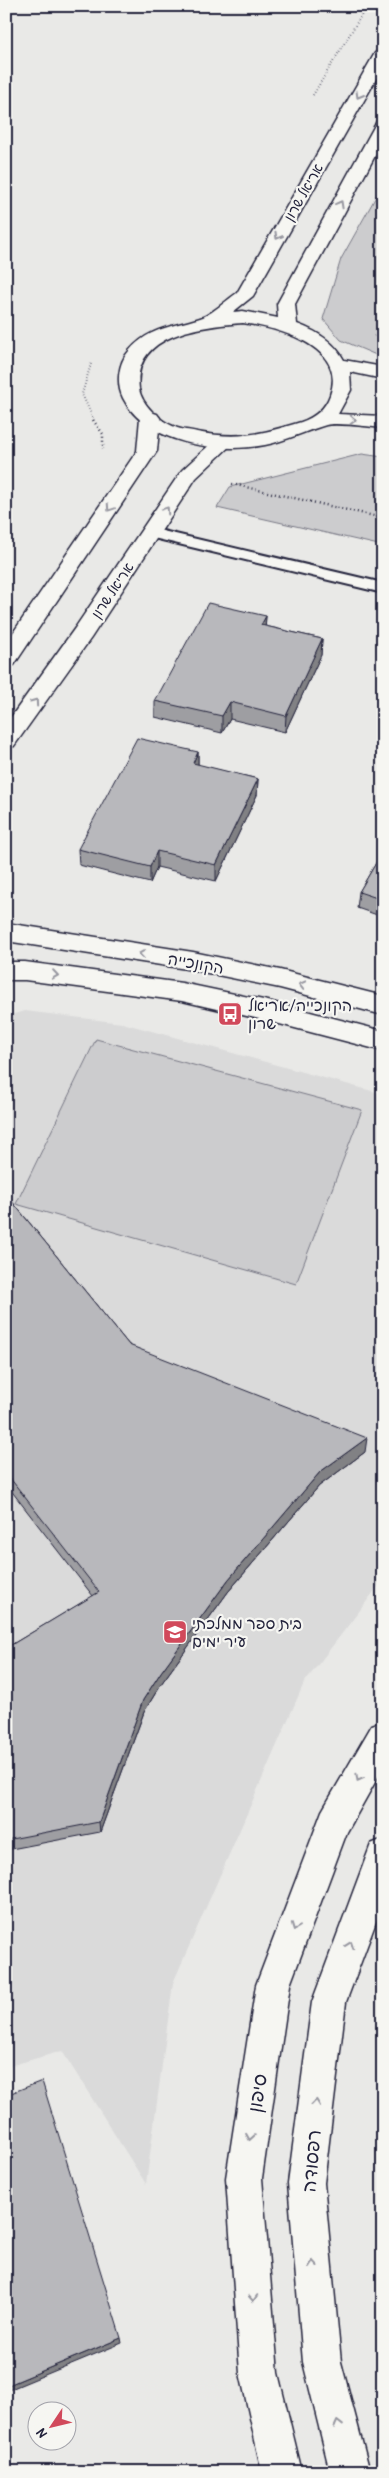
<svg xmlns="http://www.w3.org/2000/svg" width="389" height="2478" font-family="'Patrick Hand','Playpen Sans Hebrew',sans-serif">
  <rect width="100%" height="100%" fill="#e9e9e7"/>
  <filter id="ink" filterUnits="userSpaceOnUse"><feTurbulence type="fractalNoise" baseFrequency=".02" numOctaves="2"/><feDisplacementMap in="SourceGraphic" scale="10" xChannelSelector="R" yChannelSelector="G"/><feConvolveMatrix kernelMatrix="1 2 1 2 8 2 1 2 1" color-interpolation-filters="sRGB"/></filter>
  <g filter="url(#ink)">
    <path fill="#dadada" d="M25,1011L122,1023L383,1094V1580L304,1683L173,1983L146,2184L62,2051L6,2067V1016Z"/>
    <g fill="#ccccce" stroke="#777784">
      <path d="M383,184V358L341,340L323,319L341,259Z"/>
      <path d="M362,454L383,457V546L217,508L230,487Z"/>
      <path d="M96,1039L362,1110L296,1284L16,1204Z"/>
    </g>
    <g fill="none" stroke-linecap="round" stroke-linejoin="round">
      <defs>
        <path id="service" d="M150,528L383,583V593L145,536L143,533Z"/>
        <g id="minor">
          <path d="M6,923L193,952L280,970L383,996V1015L280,988L193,970L6,941Z"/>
          <path d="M6,962H25L182,983L268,1001L383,1031V1051L268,1021L182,1001L25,980H6Z"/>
          <path d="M383,1721V1768L347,1832L290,1985L262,2178L278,2373L302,2472H262L240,2373L226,2178L256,1985L322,1811L372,1725Z"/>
          <path d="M383,1839V1903L346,2002L324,2183L341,2362L370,2472H330L303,2362L288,2183L312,2002L371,1844Z"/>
        </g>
        <g id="tertiary">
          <path d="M150,412L157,414L160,418L157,451L14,665L6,667V643L137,451L140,418L143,414Z"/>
          <path d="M223,437L230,439L233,443L196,478L91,638L14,746L6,749V724L75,628L182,470L216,439Z"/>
        </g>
        <path id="secondary" d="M383,48V67L253,296L233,312L243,311L278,318L277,304L375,125L377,121L383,120V141L295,304L297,324C316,331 334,341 344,360L383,367V379L350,372L351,390L338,414L383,416V428C369,427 337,422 326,425C305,431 286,441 265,445C219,454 146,444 123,398C116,384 118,363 129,351C150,326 175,327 203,317C214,312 227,300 237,293L375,53ZM243,323C276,328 348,345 330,395C325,409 315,417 301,422C262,434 239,440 197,432C190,430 181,430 175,427C160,421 142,405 139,389C132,333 203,326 243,323Z"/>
      </defs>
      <use href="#service" stroke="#22223b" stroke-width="4"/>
      <use href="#minor" stroke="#22223b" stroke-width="3"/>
      <use href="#tertiary" stroke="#22223b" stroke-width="3"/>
      <use href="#secondary" stroke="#22223b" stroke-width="3"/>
      <g stroke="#22223b" stroke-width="2" stroke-dasharray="0.5 2.5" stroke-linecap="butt">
        <path d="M313,95L367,6"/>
        <path d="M374,336L383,333"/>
        <path d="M91,364L82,394L94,421"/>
      </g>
      <g stroke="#22223b" stroke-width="2.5" stroke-dasharray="1 3" stroke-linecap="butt">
        <path d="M93,420L103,434V449"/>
        <path d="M232,484L383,518"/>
      </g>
      <use href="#service" fill="#f6f6f2" fill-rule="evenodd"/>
      <use href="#minor" fill="#f6f6f2" fill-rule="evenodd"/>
      <use href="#tertiary" fill="#f6f6f2" fill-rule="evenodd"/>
      <use href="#secondary" fill="#f6f6f2" fill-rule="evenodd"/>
    </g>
    <g fill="#9e9ea2" stroke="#22223b">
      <path d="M266,616L265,626L322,639L321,655L285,732L230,719L222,733L155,717V701Z"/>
      <path d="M198,752V765L258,779L257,795L216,881L157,867L150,883L79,865L78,849Z"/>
      <path d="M383,851V917L357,908L359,892Z"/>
      <path d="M6,1194L129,1345L365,1452L319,1486L228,1592L161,1684L144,1712L100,1832L6,1850V1648L93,1596L6,1484Z"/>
    </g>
    <g fill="#818184" stroke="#22223b">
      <path d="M266,616L265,632L261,625Z"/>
      <path d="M322,639L321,655L285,732L286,716Z"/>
      <path d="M230,702V719L222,733V716Z"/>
      <path d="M198,752V769L193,763Z"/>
      <path d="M258,779L257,795L216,881V865Z"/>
      <path d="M157,851V867L150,883V867Z"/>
      <path d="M367,1438L365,1452L319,1486L228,1592L161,1684L144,1712L100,1832L99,1822L143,1700L161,1672L228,1580L320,1472Z"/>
      <path d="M121,2338L122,2343L6,2391V2386Z"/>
    </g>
    <g fill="#b8b8bc" stroke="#22223b">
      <path d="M208,603L266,616L261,625L322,639L286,716L230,702L222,716L155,701Z"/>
      <path d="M137,738L198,752L193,763L258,779L216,865L157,851L150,867L78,849Z"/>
      <path d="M383,851V900L359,892Z"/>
      <path d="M6,1194L129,1345L367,1438L320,1472L228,1580L161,1672L143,1700L99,1822L6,1840V1648L99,1592L6,1473Z"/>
      <path d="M42,2081L121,2338L6,2386V2095Z"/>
    </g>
    <defs><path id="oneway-chevron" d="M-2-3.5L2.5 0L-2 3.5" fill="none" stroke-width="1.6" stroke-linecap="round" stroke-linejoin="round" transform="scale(1.25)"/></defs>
    <g stroke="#9797a0">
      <use href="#oneway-chevron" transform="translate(359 95) rotate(120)"/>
      <use href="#oneway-chevron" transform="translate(340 204) rotate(-61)"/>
      <use href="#oneway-chevron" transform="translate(278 236) rotate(120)"/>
      <use href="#oneway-chevron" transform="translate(353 420) rotate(3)"/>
      <use href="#oneway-chevron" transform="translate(110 508) rotate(124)"/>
      <use href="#oneway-chevron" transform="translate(166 510) rotate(-56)"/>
      <use href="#oneway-chevron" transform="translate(35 702) rotate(-55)"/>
      <use href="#oneway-chevron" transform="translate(142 954) rotate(-171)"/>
      <use href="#oneway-chevron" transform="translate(55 975) rotate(8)"/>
      <use href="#oneway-chevron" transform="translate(302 985) rotate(-166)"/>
      <use href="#oneway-chevron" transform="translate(359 1778) rotate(119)"/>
      <use href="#oneway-chevron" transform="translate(295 1927) rotate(111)"/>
      <use href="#oneway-chevron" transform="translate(350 1945) rotate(-70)"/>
      <use href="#oneway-chevron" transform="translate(316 2103) rotate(-83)"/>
      <use href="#oneway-chevron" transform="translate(250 2137) rotate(99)"/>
      <use href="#oneway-chevron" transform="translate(313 2264) rotate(-95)"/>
      <use href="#oneway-chevron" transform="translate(253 2298) rotate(86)"/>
      <use href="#oneway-chevron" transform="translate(338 2424) rotate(-104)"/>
    </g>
  </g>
  <defs>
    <symbol id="bus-square" viewBox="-11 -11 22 22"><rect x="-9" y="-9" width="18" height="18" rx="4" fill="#d1495b" stroke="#f6f6f2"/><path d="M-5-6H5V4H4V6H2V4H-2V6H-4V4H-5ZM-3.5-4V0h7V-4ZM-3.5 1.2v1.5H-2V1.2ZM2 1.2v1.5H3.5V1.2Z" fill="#fff"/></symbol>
    <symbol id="school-square" viewBox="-11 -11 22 22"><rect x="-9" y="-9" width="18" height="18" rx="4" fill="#d1495b" stroke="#f6f6f2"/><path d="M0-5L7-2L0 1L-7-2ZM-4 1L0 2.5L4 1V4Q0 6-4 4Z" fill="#fff"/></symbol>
  </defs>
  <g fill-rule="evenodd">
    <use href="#bus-square" x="216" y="1000" width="28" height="28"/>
    <use href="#school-square" x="161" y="1618" width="28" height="28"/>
  </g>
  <g text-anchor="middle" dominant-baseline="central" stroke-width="4.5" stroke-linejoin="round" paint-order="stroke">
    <g font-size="14" fill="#22223b" stroke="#f6f6f2">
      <text transform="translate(303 192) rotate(-60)">אריאל שרון</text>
      <text transform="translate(112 590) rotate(-56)">אריאל שרון</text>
    </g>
    <g font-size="16" fill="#22223b" stroke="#f6f6f2">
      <text transform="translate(196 963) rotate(10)">הקונכייה</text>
    </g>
    <g font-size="16" fill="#22223b" stroke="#f6f6f2" text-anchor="start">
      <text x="248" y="1005">הקונכייה/אריאל<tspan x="248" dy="18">שרון</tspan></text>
      <text x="192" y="1623">בית ספר ממלכתי<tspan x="192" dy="18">עיר ימים</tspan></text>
    </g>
    <g font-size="19" fill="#22223b" stroke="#f6f6f2">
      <text transform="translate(257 2093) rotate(-81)">סיפון</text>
      <text transform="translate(311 2161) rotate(-85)">רפסודה</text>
    </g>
  </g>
  <rect width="389" height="2478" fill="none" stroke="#f6f6f2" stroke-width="25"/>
  <rect x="12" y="12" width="364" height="2453" fill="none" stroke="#22223b" stroke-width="2" filter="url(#ink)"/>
  <g transform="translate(52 2426) rotate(235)"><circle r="24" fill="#f6f6f2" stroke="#a1a1a9"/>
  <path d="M0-4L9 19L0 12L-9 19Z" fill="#d1495b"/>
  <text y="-8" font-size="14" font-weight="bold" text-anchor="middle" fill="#22223b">N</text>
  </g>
</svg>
